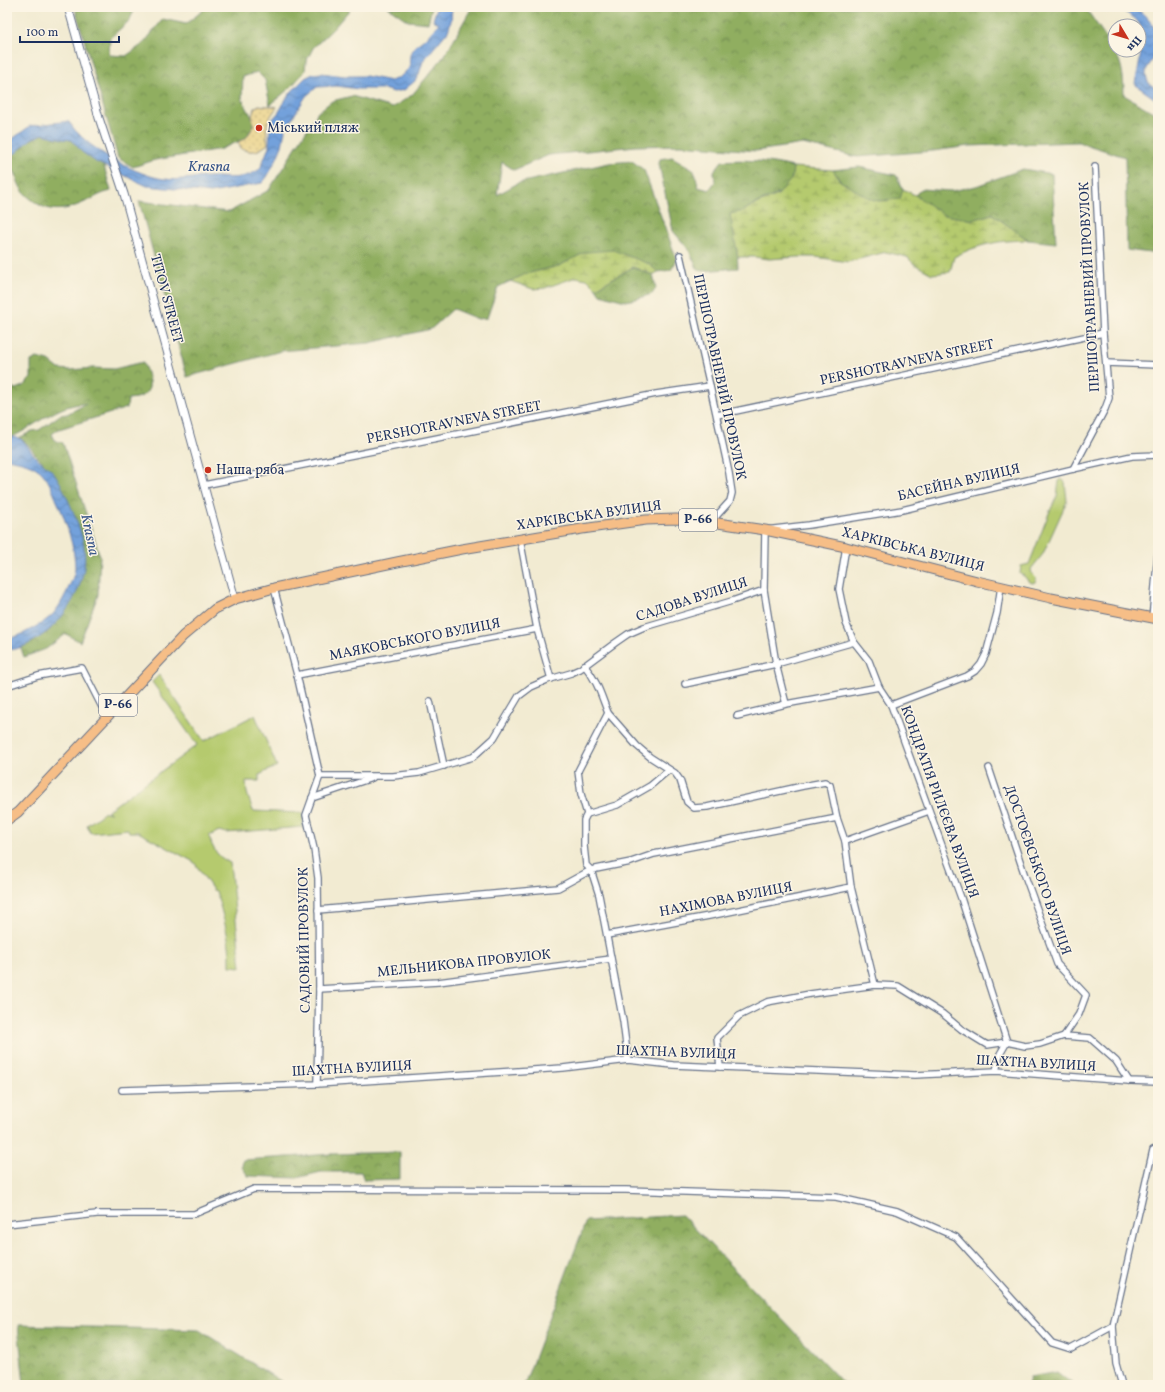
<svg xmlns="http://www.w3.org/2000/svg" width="1165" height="1392" font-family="Vollkorn,serif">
  <defs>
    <pattern id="forest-crowns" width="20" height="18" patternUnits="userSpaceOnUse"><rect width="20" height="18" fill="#90ae61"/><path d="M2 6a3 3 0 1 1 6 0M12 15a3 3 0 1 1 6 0" fill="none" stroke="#758e53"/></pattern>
    <pattern id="wetland-marsh" width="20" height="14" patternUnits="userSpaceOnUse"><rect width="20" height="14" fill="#b5ca6e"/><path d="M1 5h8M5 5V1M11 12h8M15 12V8" fill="none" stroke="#92a45e"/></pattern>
    <pattern id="sand-dots" width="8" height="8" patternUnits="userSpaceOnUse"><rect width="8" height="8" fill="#eeda9e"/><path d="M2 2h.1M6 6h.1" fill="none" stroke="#ccbb8a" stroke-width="1.8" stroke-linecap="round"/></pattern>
    <pattern id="water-waves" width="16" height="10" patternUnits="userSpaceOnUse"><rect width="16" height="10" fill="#73a1db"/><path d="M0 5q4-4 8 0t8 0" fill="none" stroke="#5e84b5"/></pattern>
  </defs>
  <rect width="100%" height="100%" fill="#fcf5e5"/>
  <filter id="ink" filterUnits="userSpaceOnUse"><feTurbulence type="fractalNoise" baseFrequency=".025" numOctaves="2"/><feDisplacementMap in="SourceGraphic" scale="8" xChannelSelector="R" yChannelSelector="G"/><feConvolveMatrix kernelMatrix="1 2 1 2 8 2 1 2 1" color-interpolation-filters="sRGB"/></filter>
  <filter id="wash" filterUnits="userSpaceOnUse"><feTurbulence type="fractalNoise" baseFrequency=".012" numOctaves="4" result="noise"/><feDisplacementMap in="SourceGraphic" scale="16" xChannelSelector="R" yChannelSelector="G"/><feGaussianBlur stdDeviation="0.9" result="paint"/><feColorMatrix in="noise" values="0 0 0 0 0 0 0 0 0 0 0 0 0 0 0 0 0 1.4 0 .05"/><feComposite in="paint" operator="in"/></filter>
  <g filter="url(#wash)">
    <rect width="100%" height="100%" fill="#f2ebd2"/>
    <g fill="#b5ca6e" stroke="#687c66">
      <path d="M1061,479L1065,482L1067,501L1043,554L1031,569L1032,574L1036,578V581L1033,583L1029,582L1024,576L1020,574L1021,566L1029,564L1049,513L1057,496L1059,481Z"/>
      <path d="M159,675L204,741L255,715L277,766L259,775V781H246L247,793L253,811L303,813V827L226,833L219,831L209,836C213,850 217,856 230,863L241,967L230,966C231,941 223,916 216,891L213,890L194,862L138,832H129L128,829L91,833L87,825L105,812L111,813L107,811L197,745L152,682Z"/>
    </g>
    <g fill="url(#forest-crowns)" stroke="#566e60">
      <path d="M79,7H136L129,21L110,38L109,55L126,56L143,44L163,19L186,24L207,7H352L333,29L313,48L306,62L305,71L291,87L270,105L265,80L257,72L243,77L242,99L252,117L254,125L246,138L221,149L155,160L133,167L118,158L75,8Z"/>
      <path d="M388,7H432L428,23L408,21Z"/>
      <path d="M472,7H966L977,8L985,7H1085C1096,24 1110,41 1119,60C1123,70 1124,84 1124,95L1158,115V254L1127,250L1125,157L1078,142L969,146L933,151L857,157L803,144L756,151L680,145L636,146L549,155L514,170L502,162L497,195L518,183L609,163L632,161L644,170L677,260L671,270L658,272L649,264L586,252L559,266L526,274L498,287L487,318L478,319L453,309L431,329L369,343L281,351L187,377L139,201L229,212L269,190L318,112L332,101L352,96L392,108L412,95L445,55Z"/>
      <path d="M43,134L63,139L72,140C81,151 91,160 104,166L111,191C101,193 94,198 85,202C68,210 51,214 35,202C22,193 19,187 15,172L7,171V156L16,153L31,139Z"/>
      <path d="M672,157L693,169L696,176L698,187L709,190L715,182L714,171L722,161C746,159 769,161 793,167C792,193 777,194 757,203C752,205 748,208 744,211L737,247L738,268L702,271L697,268L689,250L673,231L659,164L660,159Z"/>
      <path d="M859,167L896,175L903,189L900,199L878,201L866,198L840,181L833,170Z"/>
      <path d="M1023,169L1052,174L1056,243L1028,240L992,214L973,220L942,215L915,195L921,189L951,191L976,186Z"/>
      <path d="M633,267L653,275L656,288L652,294L636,299L625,301L600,294L596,288Z"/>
      <path d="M37,358L49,361L59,369L71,370L93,368L114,369L143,362C151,383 156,397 128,399L127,408L59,429L52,434L54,440L63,443L100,556L98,595L80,642L66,634L46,649L24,657L21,648L49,631L66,610L79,586L84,549L42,461C32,453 30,443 19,438L32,431L39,430L60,415L67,414L86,404C56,403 34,429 7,439V380L10,385L15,389L23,386L31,378V361Z"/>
      <path d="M400,1152V1179L364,1180L361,1172H321L297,1178L248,1176L242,1167L243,1160L330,1154Z"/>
      <path d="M682,1215L843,1383L853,1385H524L586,1221Z"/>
      <path d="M18,1325L199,1330L287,1385H24Z"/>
      <path d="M1057,1372L1074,1385H1028L1030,1377Z"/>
    </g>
    <g fill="url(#wetland-marsh)" stroke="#687c66">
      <path d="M793,167L833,170L840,181L871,199L878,201L900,199L903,189L915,195L944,215L973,220L992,214L1028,240C1001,240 978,244 954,257L950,272L932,274L914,264L907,257L886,252L848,262L816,257H798L769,259L754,257H738L730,214L744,211L751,206L778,195L792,178Z"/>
      <path d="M613,250L649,264L658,272L653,275L633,267L596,288L587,279L576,277L545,288L533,289L510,281L526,274L559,266L586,252Z"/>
    </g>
    <path fill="url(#sand-dots)" stroke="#84847e" d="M259,105C266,107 271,105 277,107C266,122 265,126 268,144C257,152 254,153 241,149L238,142L246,138L254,126L252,117L254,108Z"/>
    <g fill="url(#water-waves)" stroke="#47689c">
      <path d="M437,7H452L451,21L448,31L423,61L419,74L415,81L404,90L394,92L383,89H358L337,86L317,87L306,96L285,130L282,146L276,160L267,177L262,183L211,193L147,186L96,162L82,152L72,140L63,139L43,134L31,139L16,153L7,156V143L30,126L68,121C72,125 74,130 78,133C95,152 139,176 164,179C179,181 195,177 210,177C230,177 242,181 260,169L269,147L270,127L272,120L279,112L286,99L292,91L305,78L313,74L321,73L345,76H366L391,81L400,77L410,67C408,47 415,47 428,36C432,32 435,27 439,23L433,20Z"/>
      <path d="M1114,7C1119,7 1126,6 1131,7C1144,11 1152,23 1158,35L1153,59L1146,70V76L1148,82L1158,91V101L1137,86L1135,83C1138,70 1147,32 1138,22C1133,15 1122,11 1114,7Z"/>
      <path d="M13,437C27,439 26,447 35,456C40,462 48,466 53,472C60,480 64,492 69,502C75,516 82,532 84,548C88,575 74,604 56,623C45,635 24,650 7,650V638C17,638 26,632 35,627C41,624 48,619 52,615C60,608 74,579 75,569C76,551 65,517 57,501C53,492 50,482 43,474C35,464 19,461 7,459V439Z"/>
    </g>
  </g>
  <g filter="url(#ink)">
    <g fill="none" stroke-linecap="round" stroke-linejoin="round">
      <defs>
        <g id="minor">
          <path d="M680,255L710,386L729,473L732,493L730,501L711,522"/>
          <path d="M1106,363L1158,365"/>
          <path d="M717,415L1103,333"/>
          <path d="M1073,469L1105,409L1109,398L1103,333L1095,167"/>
          <path d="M204,485L656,394L710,386"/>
          <path d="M520,539L537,629L551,679"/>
          <path d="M846,547L839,589L846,623L854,642L869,661L879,687L891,705L961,898L1007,1042L1000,1054L996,1071"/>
          <path d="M274,588L297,675L320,776"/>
          <path d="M1152,618L1158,553"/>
          <path d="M584,665C597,680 601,695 608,713L578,771L581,794L587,814L584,820V846L586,865L591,870L599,895L623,1021L628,1060"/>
          <path d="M297,675L537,629"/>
          <path d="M685,684L776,664L854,642"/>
          <path d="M7,686L38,676L82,668L107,717"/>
          <path d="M430,701L444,766"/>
          <path d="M786,704L776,664L764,590L765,530L809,525L902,510L1073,469L1132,456L1158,455"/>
          <path d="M891,705L967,676L975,671L981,664L986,654L997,613L1001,586"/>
          <path d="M608,713L637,746L650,757L675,773L680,780L687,802L694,808L707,807L803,786L825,782L830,785L837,818L845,841L851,887L875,985"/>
          <path d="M737,716L786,704L879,687"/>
          <path d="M989,768L1025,876L1057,964L1086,995L1079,1014L1064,1036"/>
          <path d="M320,776H393L419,773L473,757L494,738L519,696L531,687L547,680L571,673L580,669L615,643L628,634L644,627L732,601L764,590"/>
          <path d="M312,798L372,778"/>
          <path d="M587,814L617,805L650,786L669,770"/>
          <path d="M845,841L929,811"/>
          <path d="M318,910L558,888L591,870L631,862L654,854L837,818"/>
          <path d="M607,935L709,916L851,887"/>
          <path d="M319,989L438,982L611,959"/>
          <path d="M720,1067L717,1038L739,1016L767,1002L810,994L875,985L898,986L943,1014L961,1029L987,1045L1007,1042L1025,1046L1040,1044L1064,1036L1090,1038L1116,1061L1129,1081"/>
          <path d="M317,1084L319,989L318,878L314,849L306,815L320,776"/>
          <path d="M122,1090L317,1084L563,1068L628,1060L673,1065L915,1075L996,1071L1129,1081L1158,1082"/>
          <path d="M7,1224L97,1214H194L254,1189L626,1190L836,1197L897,1211L956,1237L1052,1343L1071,1349L1113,1326L1153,1150L1158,1148"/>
          <path d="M1113,1326L1116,1364L1122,1385"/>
        </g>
        <path id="tertiary" d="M68,7L99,118L124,194L235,599"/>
        <path id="primary" d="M7,820L18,812L183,636L215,609L235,599L274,588L397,562L462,549L582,529L646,520L676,519L711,522L765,530L846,547L977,581L1051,598L1158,619"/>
      </defs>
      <use href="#minor" stroke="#667187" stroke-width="8"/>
      <use href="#tertiary" stroke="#667187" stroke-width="9"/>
      <use href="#primary" stroke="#667187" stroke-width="11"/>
      <use href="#minor" stroke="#fff" stroke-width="5.5"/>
      <use href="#tertiary" stroke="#fff" stroke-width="7"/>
      <use href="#primary" stroke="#f6be87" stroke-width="9"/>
    </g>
  </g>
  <g fill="#c8321e" stroke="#fcf5e5" stroke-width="1.5">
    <circle cx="259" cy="128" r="4"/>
    <circle cx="208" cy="470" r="4"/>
  </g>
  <g text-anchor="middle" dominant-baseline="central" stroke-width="3" stroke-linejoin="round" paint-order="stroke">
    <g fill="#fcf5e5" stroke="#5e6a86" stroke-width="1">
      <rect x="679" y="509" width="38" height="22" rx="3"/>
      <rect x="99" y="694" width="38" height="22" rx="3"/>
    </g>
    <g font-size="13" font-weight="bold" fill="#1b2f5e">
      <text x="698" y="520">Р-66</text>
      <text x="118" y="705">Р-66</text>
    </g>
    <g font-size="14" fill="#1b2f5e" stroke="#fcf5e5" text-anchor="start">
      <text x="267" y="128">Міський пляж</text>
      <text x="216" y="470">Наша ряба</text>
    </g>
    <g font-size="14" fill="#1b2f5e" stroke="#fcf5e5">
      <text transform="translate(1090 287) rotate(-93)">ПЕРШОТРАВНЕВИЙ ПРОВУЛОК</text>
      <text transform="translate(166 299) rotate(75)">TITOV STREET</text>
      <text transform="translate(907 363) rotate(-12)">PERSHOTRAVNEVA STREET</text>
      <text transform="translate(719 377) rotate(78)">ПЕРШОТРАВНЕВИЙ ПРОВУЛОК</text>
      <text transform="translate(454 423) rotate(-11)">PERSHOTRAVNEVA STREET</text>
      <text transform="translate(959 483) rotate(-13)">БАСЕЙНА ВУЛИЦЯ</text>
      <text transform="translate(589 516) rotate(-8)">ХАРКІВСЬКА ВУЛИЦЯ</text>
      <text transform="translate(913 550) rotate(14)">ХАРКІВСЬКА ВУЛИЦЯ</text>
      <text transform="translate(692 600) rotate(-18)">САДОВА ВУЛИЦЯ</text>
      <text transform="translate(415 640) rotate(-11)">МАЯКОВСЬКОГО ВУЛИЦЯ</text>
      <text transform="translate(939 802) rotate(70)">КОНДРАТІЯ РИЛЄЄВА ВУЛИЦЯ</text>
      <text transform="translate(1037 870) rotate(71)">ДОСТОЄВСЬКОГО ВУЛИЦЯ</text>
      <text transform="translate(726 900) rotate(-11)">НАХІМОВА ВУЛИЦЯ</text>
      <text transform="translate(305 940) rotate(-91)">САДОВИЙ ПРОВУЛОК</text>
      <text transform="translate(464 964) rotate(-6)">МЕЛЬНИКОВА ПРОВУЛОК</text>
      <text transform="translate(676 1053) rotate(2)">ШАХТНА ВУЛИЦЯ</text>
      <text transform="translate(1036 1064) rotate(3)">ШАХТНА ВУЛИЦЯ</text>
      <text transform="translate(352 1069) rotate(-3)">ШАХТНА ВУЛИЦЯ</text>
    </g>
    <g font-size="15" font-style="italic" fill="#3a578a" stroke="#fcf5e5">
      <text x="209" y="167">Krasna</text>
      <text transform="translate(89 535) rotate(78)">Krasna</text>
    </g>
  </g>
  <rect width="1165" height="1392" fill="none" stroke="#fcf5e5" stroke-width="24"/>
  <g transform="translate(1127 38) rotate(128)"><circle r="19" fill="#fcf5e5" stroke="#a2a6af"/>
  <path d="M0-3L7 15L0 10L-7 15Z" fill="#c8321e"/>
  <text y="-6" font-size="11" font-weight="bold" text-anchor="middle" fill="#1b2f5e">Пн</text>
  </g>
  <path d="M20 36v6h99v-6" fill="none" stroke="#1b2f5e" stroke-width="2"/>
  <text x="26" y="36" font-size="12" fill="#1b2f5e" stroke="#fcf5e5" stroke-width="3" paint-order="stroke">100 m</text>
</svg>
